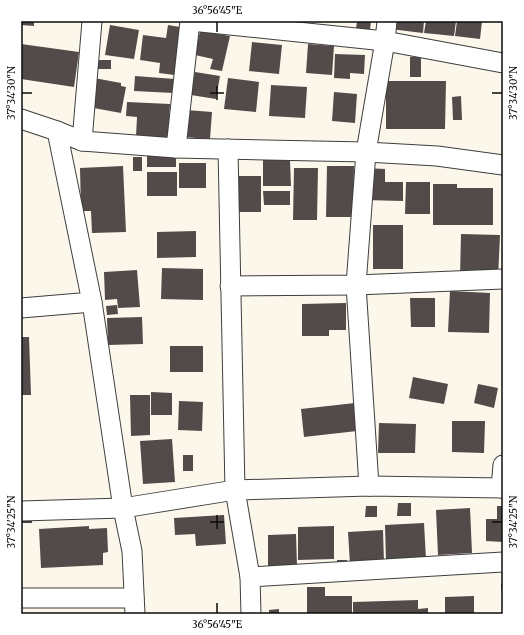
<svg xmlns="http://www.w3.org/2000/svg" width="524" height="635" font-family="Merriweather,serif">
  <rect width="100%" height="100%" fill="#fcf7eb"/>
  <g fill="#524b49">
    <path d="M21,21H34V26L21,25Z"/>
    <path d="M357,21H371L370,30L356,29Z"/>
    <path d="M391,21H424L423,33L390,29Z"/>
    <path d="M426,21H456L454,36L424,33Z"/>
    <path d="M457,21H482L480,39L455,36Z"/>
    <path d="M110,25L139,30L134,59L105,55Z"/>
    <path d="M168,25L180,27L174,75L159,73L160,63L140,60L143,35L166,38Z"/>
    <path d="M200,31L230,36L222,71L210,69L213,59L195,55Z"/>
    <path d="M252,42L282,45L279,74L249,71Z"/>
    <path d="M21,44L79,52L74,87L21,79Z"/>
    <path d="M308,44L334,46L332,75L306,73Z"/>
    <path d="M335,54L365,55L364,74L350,73V79L334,78Z"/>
    <rect x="410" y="57" width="11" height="20"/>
    <rect x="96" y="60" width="15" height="9"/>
    <path d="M195,72L220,76L216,99L191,95Z"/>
    <path d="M135,76L175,79L174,93L134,91Z"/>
    <path d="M94,78L121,83V86L126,87L121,113L88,107Z"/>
    <path d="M228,78L259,82L256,112L224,109Z"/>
    <path d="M386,81H446L445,129H386Z"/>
    <path d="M271,85L307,87L305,118L269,116Z"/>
    <path d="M334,92L357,94L355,123L332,121Z"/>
    <path d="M461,96L462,120H453L452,97Z"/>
    <path d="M127,102L170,104L168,138L136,136L137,117L126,116Z"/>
    <path d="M186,110L212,112L210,139L183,137Z"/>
    <rect x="147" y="156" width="29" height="11"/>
    <rect x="133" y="157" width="9" height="14"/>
    <path d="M263,160H290L291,186H263Z"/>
    <rect x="179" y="163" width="27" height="25"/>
    <path d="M123,166L126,232L92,233L91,211H81L80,168Z"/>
    <path d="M327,166H354L353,217H326Z"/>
    <path d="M294,168H318L317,220H293Z"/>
    <path d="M365,168L385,169V182H403V201L364,200Z"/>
    <rect x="147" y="172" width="30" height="24"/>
    <rect x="238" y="176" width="23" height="36"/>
    <path d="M406,182H430V214H405Z"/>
    <path d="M433,184H457V188H493V225H433Z"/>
    <path d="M263,191H290V205H264Z"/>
    <rect x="373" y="225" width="30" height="44"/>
    <path d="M196,231V257L157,258V232Z"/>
    <path d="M461,234L500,235L498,278L460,277Z"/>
    <path d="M162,268L203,269V300L161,299Z"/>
    <path d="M137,270L140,307L118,308L117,299L105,300L104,272Z"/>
    <path d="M450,291L490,293L489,333L448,332Z"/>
    <path d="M410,298H435V327H411Z"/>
    <path d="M346,303V330H329V336H302V304Z"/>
    <path d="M117,305L118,314L107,315L106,306Z"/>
    <path d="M142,317L143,344L108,345L107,318Z"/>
    <path d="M21,337H29L31,395H21Z"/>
    <rect x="170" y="346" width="33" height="26"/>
    <path d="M413,377L448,384L444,404L409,398Z"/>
    <path d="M478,384L498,388L494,408L474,403Z"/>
    <path d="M151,392L172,393V415H151Z"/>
    <path d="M130,395H150V435L131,436Z"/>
    <path d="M179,401L203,402L202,431L178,430Z"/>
    <path d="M355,403L357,431L304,437L301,409Z"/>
    <path d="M452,421H485L484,453L452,452Z"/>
    <path d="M379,423L416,424L415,453H378Z"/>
    <path d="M172,439L175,482L143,484L140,441Z"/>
    <rect x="183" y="455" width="10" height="16"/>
    <path d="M398,503H411V516H397Z"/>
    <path d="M366,506H377V517H365Z"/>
    <path d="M497,506H503V542L486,541V519H497Z"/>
    <path d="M470,508L472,553L438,555L436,510Z"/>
    <path d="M224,515L226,544L196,546L195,534L175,535L174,518Z"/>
    <path d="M424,523L426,559L386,561L385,525Z"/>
    <path d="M89,526V529L107,528L108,552L103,553V565L41,568L39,529Z"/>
    <path d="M334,526V559L298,560V527Z"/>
    <path d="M383,530L384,563L350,564L348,532Z"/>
    <path d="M296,534L297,565L268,569V535Z"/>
    <rect x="337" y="560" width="10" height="9"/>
    <path d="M501,584H503V595H502Z"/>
    <path d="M307,587H325V596H352V614H307Z"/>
    <path d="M474,596V614H445V597Z"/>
    <path d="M418,600V609L428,608V614H353V602Z"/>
    <path d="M279,609V614H269V610Z"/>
  </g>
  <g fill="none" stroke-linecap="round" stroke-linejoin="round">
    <defs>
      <g id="minor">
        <path d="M191,21L385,41L503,63"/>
        <path d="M21,119L57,131L92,302L123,508L132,551L135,614"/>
        <path d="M57,131L82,141L176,148L366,152L437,156L503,165"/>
        <path d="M82,141L92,21"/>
        <path d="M176,148L190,21"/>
        <path d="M228,149L235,490L250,577L251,614"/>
        <path d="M230,286L356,285L503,279"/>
        <path d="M21,308L92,302"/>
        <path d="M369,486L356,285L366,152L385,41L387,21"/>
        <path d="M501,488L503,465"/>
        <path d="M21,511L123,508L235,490L369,486L503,488"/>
        <path d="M250,577L503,562"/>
        <path d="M21,598H134"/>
      </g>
    </defs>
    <use href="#minor" stroke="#3e3e3e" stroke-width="21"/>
    <use href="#minor" stroke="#fff" stroke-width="19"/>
  </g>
  <path fill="none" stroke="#0b0b0b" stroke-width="1.5" d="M217,22V32M217,86V100M22,93H32M210,93H224M492,93H502M217,515V529M22,522H32M210,522H224M492,522H502M217,603V613"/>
  <rect width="524" height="635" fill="none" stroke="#ffffff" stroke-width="44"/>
  <rect x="22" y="22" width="480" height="591" fill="none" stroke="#0b0b0b" stroke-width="1.5"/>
  <g font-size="10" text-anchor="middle" fill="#0b0b0b">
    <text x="217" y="14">36°56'45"E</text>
    <text transform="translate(11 93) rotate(-90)" y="4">37°34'30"N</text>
    <text transform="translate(513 93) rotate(-90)" y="4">37°34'30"N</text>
    <text transform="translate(11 522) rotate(-90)" y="4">37°34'25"N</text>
    <text transform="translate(513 522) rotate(-90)" y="4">37°34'25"N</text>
    <text x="217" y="628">36°56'45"E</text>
  </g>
</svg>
